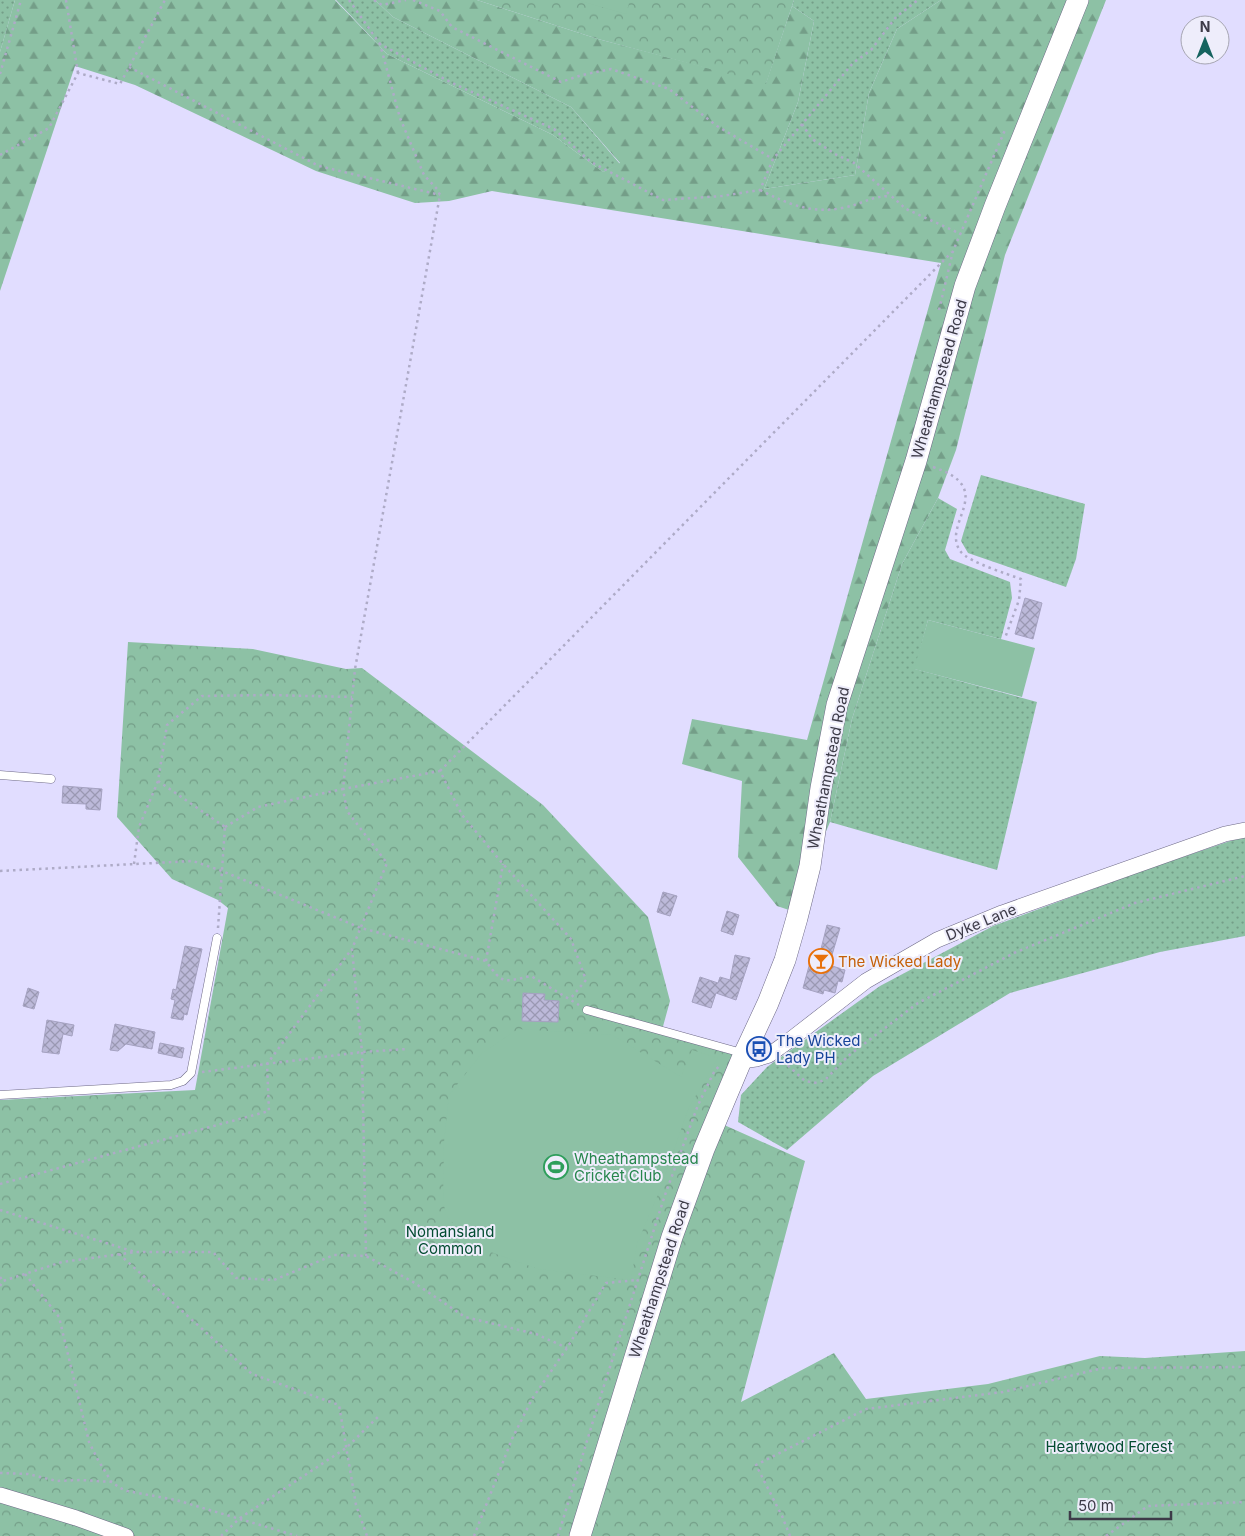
<svg xmlns="http://www.w3.org/2000/svg" width="1245" height="1536" font-family="Inter,sans-serif">
  <defs>
    <pattern id="grass-dots" width="8" height="8" patternUnits="userSpaceOnUse" patternTransform="scale(1.25)"><rect width="8" height="8" fill="#8dc1a5"/><path d="M2 2h.1M6 6h.1" fill="none" stroke="#749e88" stroke-width="1.8" stroke-linecap="round"/></pattern>
    <pattern id="forest-firs" width="22" height="20" patternUnits="userSpaceOnUse" patternTransform="scale(1.25)"><rect width="22" height="20" fill="#8dc1a5"/><path d="M5 1l3.5 6h-7zM16 11l3.5 6h-7z" fill="#749e88"/></pattern>
    <pattern id="park-crowns" width="20" height="18" patternUnits="userSpaceOnUse" patternTransform="scale(1.25)"><rect width="20" height="18" fill="#8dc1a5"/><path d="M2 6a3 3 0 1 1 6 0M12 15a3 3 0 1 1 6 0" fill="none" stroke="#749e88"/></pattern>
    <pattern id="building-cross-hatch" width="8" height="8" patternUnits="userSpaceOnUse" patternTransform="scale(1.25)"><rect width="8" height="8" fill="#bcb9d9"/><path d="M0 0l8 8M0 8l8-8" fill="none" stroke="#9a98b2"/></pattern>
  </defs>
  <rect width="100%" height="100%" fill="#e1ddff"/>
  <g fill="url(#grass-dots)">
    <path d="M0,0H15L0,52Z"/>
    <path d="M336,0H375L393,17L571,107L620,164L603,172L553,135L387,54Z"/>
    <path d="M794,0H941L897,29L869,93L855,175L764,189L798,102L814,21L792,6Z"/>
    <path d="M981,475L1085,504L1076,559L1066,587L968,553L961,541Z"/>
    <path d="M938,498L957,509L945,550L950,559L1010,582L1012,598L1001,639L928,620L915,669L1037,702L997,870L830,822L852,719L902,564Z"/>
    <path d="M1245,836V936L1160,952L1010,993L873,1076L787,1150L738,1122L741,1095L767,1067L880,986L993,926L1144,870Z"/>
  </g>
  <path fill="url(#forest-firs)" d="M15,0H335L387,54L553,135L603,172L620,163L571,107L393,17L375,0H477L598,39L766,83L792,6L814,21L798,102L764,189L855,175L869,93L897,29L941,0H1106L1005,255L956,450L938,498L902,564L852,719L830,822L813,862L789,910L777,906L738,857L742,781L682,764L692,719L807,740L941,263L492,191L449,201L415,203L316,171L135,85L75,66L0,291V52Z"/>
  <g fill="url(#park-crowns)">
    <path d="M477,0H794L766,84L598,39Z"/>
    <path d="M128,642L253,649L346,669L362,668L543,805L648,917L670,1001L662,1030L752,1052L722,1124L805,1161L741,1402L834,1353L866,1399L988,1384L1100,1356L1145,1358L1245,1351V1536H0V1100L195,1090L228,908L218,900L172,879L117,817Z"/>
  </g>
  <g fill="#8dc1a5">
    <path d="M577,0H630L626,14Z"/>
    <path d="M928,620L1035,648L1022,697L914,669Z"/>
    <path d="M518,1029L612,1035L681,1077L692,1050L718,1058L689,1107L659,1192L637,1244L631,1280L538,1269L488,1251L462,1234L446,1215L443,1200L444,1142L449,1095L482,1053Z"/>
  </g>
  <g fill="url(#building-cross-hatch)" stroke="#a5a2c1">
    <path d="M1025,598L1042,603L1033,639L1015,634Z"/>
    <path d="M63,786L102,789L100,810L86,809V804L62,803Z"/>
    <path d="M663,892L677,896L670,916L657,912Z"/>
    <path d="M727,911L739,915L733,935L721,931Z"/>
    <path d="M827,925L840,928L829,965L845,970L842,982L838,981L835,993L824,990L823,994L803,988L812,955L819,957Z"/>
    <path d="M185,946L202,949L187,1015L184,1014L183,1020L171,1018L175,1000L171,999L173,989L176,990Z"/>
    <path d="M735,955L750,958L736,1000L716,993L711,1008L692,1002L700,977L718,983L720,977L730,980Z"/>
    <path d="M28,988L39,992L34,1009L23,1006Z"/>
    <path d="M523,993L545,994L544,1000L559,1001L558,1022L522,1021Z"/>
    <path d="M47,1020L74,1025L72,1036L63,1034L59,1054L42,1052Z"/>
    <path d="M115,1024L155,1032L152,1049L126,1044L118,1051L110,1050Z"/>
    <path d="M160,1043L184,1048L182,1058L158,1053Z"/>
  </g>
  <g fill="none" stroke-linecap="round" stroke-linejoin="round">
    <defs>
      <g id="service">
        <path d="M0,775L51,779"/>
        <path d="M587,1010L742,1053"/>
        <path d="M0,1095L171,1085L183,1081L191,1073L217,938"/>
      </g>
      <g id="minor">
        <path d="M741,1061L756,1059L769,1055L790,1040L866,981L937,940L1002,913L1225,834L1245,830"/>
        <path d="M0,1495L76,1518L126,1536"/>
      </g>
      <path id="secondary" d="M580,1536L672,1237L704,1149L741,1061L768,1003L785,960L797,918L810,866L821,788L837,705L916,461L965,286L995,206L1078,0"/>
    </defs>
    <use href="#service" stroke="#6d6986" stroke-width="9"/>
    <use href="#minor" stroke="#6d6986" stroke-width="16"/>
    <use href="#secondary" stroke="#6d6986" stroke-width="22"/>
    <g stroke="#aeabc7" stroke-width="2.5" stroke-dasharray="2.5 4" stroke-linecap="butt">
      <path d="M66,0L78,73"/>
      <path d="M349,0L380,44"/>
      <path d="M374,0L382,5L406,0"/>
      <path d="M413,0L440,11L452,27L561,82L582,75L611,69L669,89L717,126L773,159"/>
      <path d="M129,67L319,166L440,195"/>
      <path d="M0,74L21,0"/>
      <path d="M802,124L812,139L835,154L854,163L906,209L961,234"/>
      <path d="M0,155L49,128L78,73L120,84L165,0"/>
      <path d="M760,190C788,204 811,214 842,208C860,205 871,196 891,196"/>
      <path d="M939,310L953,251L1005,130"/>
      <path d="M933,467C1000,489 939,524 961,552C969,562 1007,574 1021,579L1019,600L1005,638"/>
      <path d="M440,771L952,252"/>
      <path d="M158,781L225,827"/>
      <path d="M225,827L258,807L343,789L355,669L440,195L437,189L424,175L400,118L380,44L452,83L554,129L591,162L663,200L722,196L760,190L773,159L853,63L871,50L896,17L918,0"/>
      <path d="M134,864L139,827L158,781L167,725L202,696L268,695L352,697"/>
      <path d="M0,871L193,861L222,871L361,928L486,961C503,985 503,982 531,976L579,1005"/>
      <path d="M218,928L225,827"/>
      <path d="M486,961L503,864"/>
      <path d="M783,1061L805,1081L817,1083L826,1079L848,1056L918,1003L1014,953L1135,903L1245,876"/>
      <path d="M202,1072L362,1052L407,1049"/>
      <path d="M0,1184L269,1111L267,1064L351,950"/>
      <path d="M0,1210L135,1252"/>
      <path d="M119,1254L252,1374L339,1405L356,1505L367,1536"/>
      <path d="M366,1256L362,1052L352,949L387,863L347,811L343,789L440,771L462,815L503,864L571,939L586,980L570,999"/>
      <path d="M25,1274L59,1317L89,1442L98,1460L111,1481"/>
      <path d="M0,1277L3,1281"/>
      <path d="M0,1286L3,1281L62,1262L136,1252H213L236,1278L274,1280L334,1255L366,1256L413,1282L465,1317L536,1334L567,1348"/>
      <path d="M0,1473L28,1474L57,1481L81,1480L112,1482L120,1488L127,1491L176,1500L297,1536"/>
      <path d="M221,1536L240,1518L346,1448L380,1415"/>
      <path d="M474,1536L512,1439L532,1399L567,1348L606,1283L637,1280"/>
      <path d="M558,1536L601,1395L665,1195L698,1105L714,1072L720,1065"/>
      <path d="M790,1536L782,1516L756,1465L866,1409L1003,1392L1103,1368L1245,1367"/>
      <path d="M1106,1536L1148,1506L1245,1502"/>
    </g>
    <use href="#service" stroke="#fff" stroke-width="8"/>
    <use href="#minor" stroke="#fff" stroke-width="15"/>
    <use href="#secondary" stroke="#fff" stroke-width="21"/>
  </g>
  <defs>
    <symbol id="bar-ring" viewBox="-11 -11 22 22"><circle r="9.5" fill="#eeedfb" stroke="#e8710a" stroke-width="1.5"/><path d="M-6-5H6L.8 .8V4.5H3.5V6h-7V4.5H-.8V.8Z" fill="#e8710a"/></symbol>
    <symbol id="bus-ring" viewBox="-11 -11 22 22"><circle r="9.5" fill="#eeedfb" stroke="#1a4fb4" stroke-width="1.5"/><path d="M-5-6H5V4H4V6H2V4H-2V6H-4V4H-5ZM-3.5-4V0h7V-4ZM-3.5 1.2v1.5H-2V1.2ZM2 1.2v1.5H3.5V1.2Z" fill="#1a4fb4"/></symbol>
    <symbol id="stadium-ring" viewBox="-11 -11 22 22"><circle r="9.5" fill="#eeedfb" stroke="#2e9e5b" stroke-width="1.5"/><path d="M0-5a6.5 5 0 1 0 0 10a6.5 5 0 1 0 0-10ZM-3.5-1.8h7v3.6h-7Z" fill="#2e9e5b"/></symbol>
  </defs>
  <g fill-rule="evenodd">
    <use href="#bar-ring" x="807" y="947" width="28" height="28"/>
    <use href="#bus-ring" x="745" y="1035" width="28" height="28"/>
    <use href="#stadium-ring" x="542" y="1153" width="28" height="28"/>
  </g>
  <g text-anchor="middle" dominant-baseline="central" stroke-width="4" stroke-linejoin="round" paint-order="stroke">
    <g font-size="15" fill="#3d3b48" stroke="#eeedfb">
      <text transform="translate(939 379) rotate(-74)">Wheathampstead Road</text>
      <text transform="translate(828 768) rotate(-79)">Wheathampstead Road</text>
      <text transform="translate(981 922) rotate(-22)">Dyke Lane</text>
      <text transform="translate(659 1279) rotate(-72)">Wheathampstead Road</text>
    </g>
    <g font-size="15" fill="#c56008" stroke="#eeedfb" text-anchor="start">
      <text x="838" y="961">The Wicked Lady</text>
    </g>
    <g font-size="15" fill="#164399" stroke="#eeedfb" text-anchor="start">
      <text x="776" y="1040">The Wicked<tspan x="776" dy="17">Lady PH</tspan></text>
    </g>
    <g font-size="15" fill="#27864d" stroke="#eeedfb" text-anchor="start">
      <text x="574" y="1158">Wheathampstead<tspan x="574" dy="17">Cricket Club</tspan></text>
    </g>
    <g font-size="15" fill="#034c31" stroke="#eeedfb">
      <text x="450" y="1231">Nomansland<tspan x="450" dy="17">Common</tspan></text>
      <text x="1109" y="1446">Heartwood Forest</text>
    </g>
  </g>
  <g transform="translate(1205 40)"><circle r="24" fill="#eeedfb" stroke="#a7a6b3"/>
  <path d="M0-4L9 19L0 12L-9 19Z" fill="#15635f"/>
  <text y="-8" font-size="14" font-weight="bold" text-anchor="middle" fill="#3d3b48">N</text>
  </g>
  <path d="M1070 1511v8h101v-8" fill="none" stroke="#3d3b48" stroke-width="2.5"/>
  <text x="1078" y="1511" font-size="15" fill="#3d3b48" stroke="#eeedfb" stroke-width="4" paint-order="stroke">50 m</text>
</svg>
